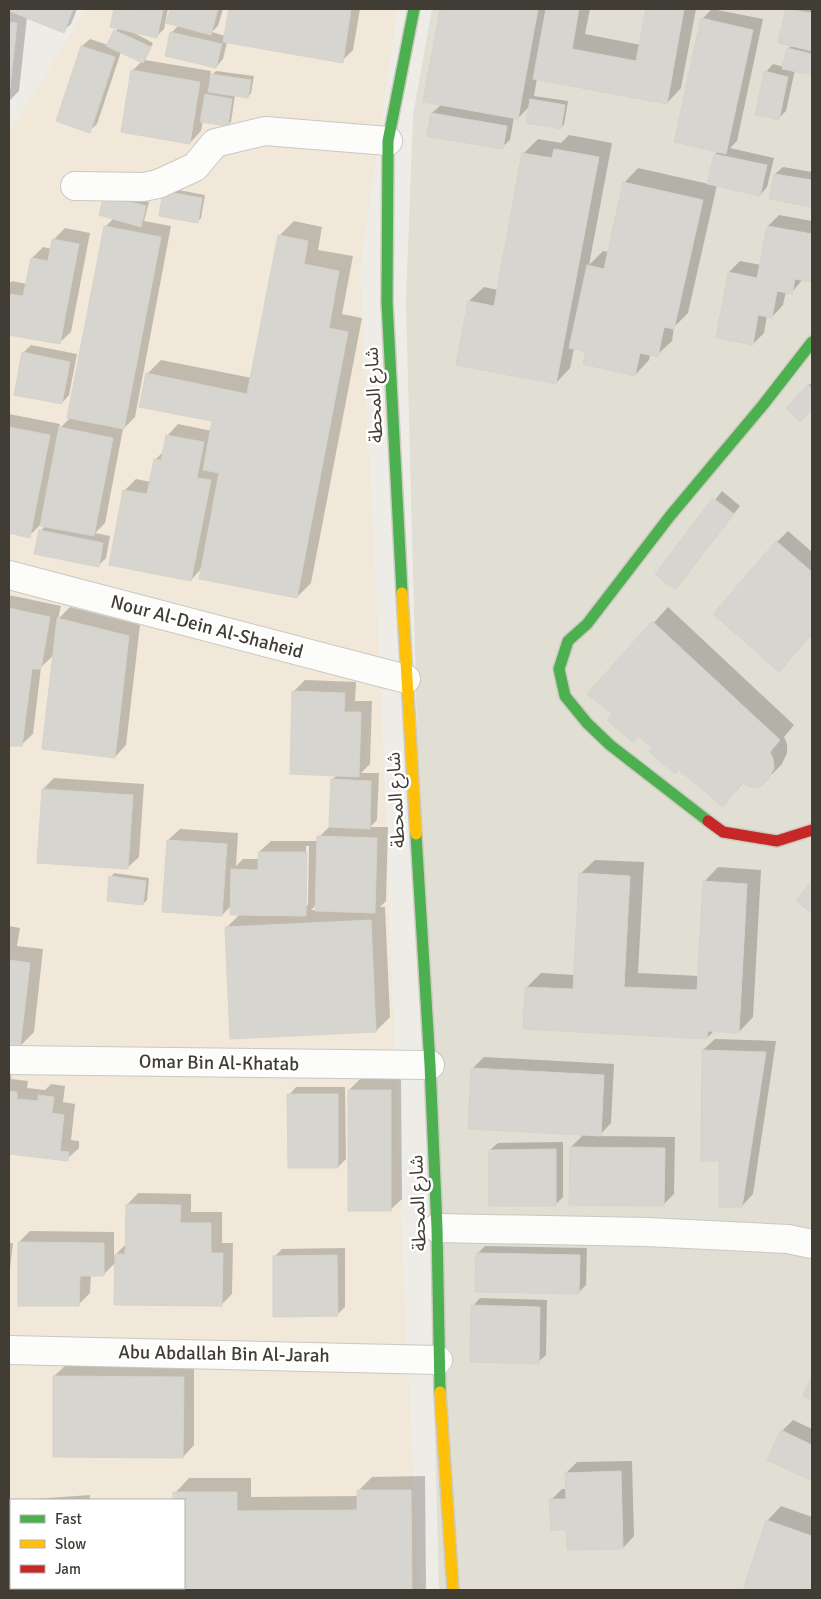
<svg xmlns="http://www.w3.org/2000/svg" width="821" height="1599" font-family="Signika,'Noto Sans Arabic',sans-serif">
  <rect width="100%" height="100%" fill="#eeece6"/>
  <path fill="#e1ded3" d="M432,9H812V1590H439L406,301L413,115Z"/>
  <path fill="#f1e8d9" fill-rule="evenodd" d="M86,9H397L360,271L381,689L402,1244L419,1590H9V134ZM11,1500H184V1588H11Z"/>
  <g fill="#0003" fill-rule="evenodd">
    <path d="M11,9H77L71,24L63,31L27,17L19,91L9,101V10Z"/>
    <path d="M115,9H168L164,29L156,37L129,30L153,43L145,60L211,71L210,77L216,71L254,76L251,93L248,97L235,95L231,122L227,125L203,121L201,131L190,143L132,71L142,61L121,52L97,124L89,131L57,120L82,46L90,39L108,45L118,28L111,26Z"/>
    <path d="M171,9H223L218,26L212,32L225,36L230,9H360L353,50L342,61L227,42L223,59L216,67L166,55L172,32L179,25L168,22Z"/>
    <path d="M441,9H590L585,34L641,45L648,9H696L681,88L667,103L537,78L534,96L568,101L564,124L561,128L530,106L518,118L514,117L510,140L502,147L432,113L442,104L424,101Z"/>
    <path d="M712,9L763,19L737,141L730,148L774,158L767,187L760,195L717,185L688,313L674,327L672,341L657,355L650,354L649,360L635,375L587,351L574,348L570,368L556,383L469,301L484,287L498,290L524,153L538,139L561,143L569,135L612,143L589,265L603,251L609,252L624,183L638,168L709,184L715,154L718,151L702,19Z"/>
    <path d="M787,9H812V74L795,70L786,111L778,119L766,72L773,64L784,67L788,49L792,45L780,42Z"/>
    <path d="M783,167L812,172V205L771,198L775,174Z"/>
    <path d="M168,188L205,195L201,218L197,222Z"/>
    <path d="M109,192L149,202L144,221L171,226L135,417L123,429L105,523L95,533L110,536L106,558L98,566L40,531L46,525L41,524L29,536L11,533L9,535V414L60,424L59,429L70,418L105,227L114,218Z"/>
    <path d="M779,215L812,221V281L803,279L792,292L786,291L783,305L772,317L767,316L764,333L753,344L729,272L740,261L761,265L768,226Z"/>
    <path d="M294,221L322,227L318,250L353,256L342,314L362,318L311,583L297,597L202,568L191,580L124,491L136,479L151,482L156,459L164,451L167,436L178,424L212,431L214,420L147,374L161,360L252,378L279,236Z"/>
    <path d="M65,228L90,233L71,332L59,343L9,333V284L12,281L27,284L32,258L43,247L52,249L54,239Z"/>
    <path d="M31,345L77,354L69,395L62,403L23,353Z"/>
    <path d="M812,382V409L800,421L787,408Z"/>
    <path d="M722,491L740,506L675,588L657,574Z"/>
    <path d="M788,531L812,552V634L779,670L777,542Z"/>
    <path d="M9,595L61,606L58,619L70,607L140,625L126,745L115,757L55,654L41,667L33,734L21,745H9Z"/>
    <path d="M668,607L794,725L784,737L787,744V753L782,764L767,779L744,782L723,805L589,694Z"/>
    <path d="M305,680L356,682L355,701H372L370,764L361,773H379L377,820L370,827H388L386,901L380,907H385L390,1017L376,1031L231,1038L226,928L240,914L232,905L222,915L168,840L180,829L238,833L236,866L243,859H259V852L271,841H319V837L330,826L332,780L337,775L293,692ZM306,846H309L308,905H305ZM316,904V910H311L314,907Z"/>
    <path d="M54,778L144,784L139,857L127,868L43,789Z"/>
    <path d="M595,860L644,862L638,973L699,976L704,882L718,867L761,870L753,1017L739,1032L715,1030L707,1038L526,988L541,973L575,975L580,874Z"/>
    <path d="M114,873L149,878L147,900L143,904L111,877Z"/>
    <path d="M9,926L20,928L17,946L43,949L34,1032L20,1046L9,1045Z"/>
    <path d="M715,1039L776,1041L753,1194L742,1206L721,1160L703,1050Z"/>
    <path d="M484,1057L614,1064L611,1123L599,1136L675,1137L674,1194L663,1205L571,1147L584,1134L472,1069Z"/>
    <path d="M9,1068H12L11,1079L28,1081L27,1088L45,1090L51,1084L65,1086L63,1102L75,1104L71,1140L79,1141V1148L67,1159L9,1152Z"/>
    <path d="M360,1079H401L402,1199L390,1210L349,1090Z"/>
    <path d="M296,1087H345L346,1159L338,1167L289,1095Z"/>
    <path d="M563,1142V1197L555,1205L490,1150L498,1143Z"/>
    <path d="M138,1193L191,1194V1212H222V1243H233L232,1294L221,1305L116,1262L103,1275H91L90,1293L79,1304L19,1242L30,1231L114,1232V1256L126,1244L127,1205Z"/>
    <path d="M9,1243H13L9,1278Z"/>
    <path d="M485,1246L587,1248L586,1285L578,1293L477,1254Z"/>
    <path d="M345,1248V1307L338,1314L274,1257L282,1249Z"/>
    <path d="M480,1298L547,1300L546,1355L538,1362L473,1306Z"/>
    <path d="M66,1365L194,1366V1445L183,1457L54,1376Z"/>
    <path d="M793,1420L812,1429V1479L769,1460L782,1431Z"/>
    <path d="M632,1461L634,1536L623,1548L568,1528L551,1500L562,1489H567L566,1473L577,1462Z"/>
    <path d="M425,1476L426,1588L424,1590H176V1588H184V1500H175V1493L189,1478H251V1497L358,1496V1491L372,1477Z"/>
    <path d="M90,1495V1500H32L34,1499Z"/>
    <path d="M781,1506L812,1517V1590H744L767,1521Z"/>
    <path d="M9,1528H11V1587L9,1588Z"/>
  </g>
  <g fill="#d7d5cf" stroke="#d6d3cc">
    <path d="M10,9H73L64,33L9,11Z"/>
    <path d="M114,9L163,10L157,38L110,27Z"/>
    <path d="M170,9H218L211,35L166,23Z"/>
    <path d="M229,9H351L343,63L223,42Z"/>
    <path d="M440,9H538L518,119L423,102Z"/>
    <path d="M546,9H579L572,49L636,61L646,9H684L667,104L533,79Z"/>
    <path d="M786,9L812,13V51L778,43Z"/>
    <path d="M701,18L753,30L726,154L674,142Z"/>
    <path d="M9,22L17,23L9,97Z"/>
    <path d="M114,30L151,47L143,63L106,46Z"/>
    <path d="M170,32L222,44L216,68L165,56Z"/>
    <path d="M81,46L115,57L90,133L56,121Z"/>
    <path d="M787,48L812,54V75L782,69Z"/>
    <path d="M131,70L200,82L190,144L121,132Z"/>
    <path d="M764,71L788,77L779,120L755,115Z"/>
    <path d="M211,74L251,80L248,98L208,92Z"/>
    <path d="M205,94L232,99L228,126L200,122Z"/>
    <path d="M530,99L565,105L561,129L526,123Z"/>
    <path d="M431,113L507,126L503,149L427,136Z"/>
    <path d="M554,149L599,157L556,384L456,365L468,301L494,306L522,153L552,158Z"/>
    <path d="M714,154L767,165L760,196L707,184Z"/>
    <path d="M774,174L812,180V207L769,199Z"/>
    <path d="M623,182L703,200L674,329L664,327L658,357L640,353L635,376L583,364L586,352L569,348L587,265L604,269Z"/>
    <path d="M163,191L202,198L198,223L159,216Z"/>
    <path d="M104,195L146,206L141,227L99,215Z"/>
    <path d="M104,226L161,237L124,429L67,418Z"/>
    <path d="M767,226L812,234V282L795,279L792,294L777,291L772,318L758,315L753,345L716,338L728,272L757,278Z"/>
    <path d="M278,235L308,241L304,264L339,271L329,328L348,332L297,598L199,579L219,473L203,470L212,421L139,407L146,373L247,394Z"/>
    <path d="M52,239L79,244L60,344L9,335V294L23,296L31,258L48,261Z"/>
    <path d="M22,352L70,362L62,404L14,395Z"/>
    <path d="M808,384L812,389V410L800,422L786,408Z"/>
    <path d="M9,427L50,435L30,538L9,533Z"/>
    <path d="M59,427L113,438L94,536L40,526Z"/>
    <path d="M166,435L204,442L197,478L211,480L191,581L109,565L123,490L147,494L154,459L161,460Z"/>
    <path d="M713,498L734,514L675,590L655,574Z"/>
    <path d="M39,530L103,543L99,567L34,554Z"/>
    <path d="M776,541L812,572V634L779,672L713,614Z"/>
    <path d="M9,608L50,617L41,669H32L22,746H9Z"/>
    <path d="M57,618L129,636L115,758L42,749Z"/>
    <path d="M652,621L780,740L770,752L773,759L774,768L768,780L760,787L753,788L742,783L723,807L679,770L675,774L649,752L652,748L638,736L633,742L607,720L612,714L587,694Z"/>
    <path d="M292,691L345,693L344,712H361L359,777L290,774Z"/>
    <path d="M331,779L371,781L370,829L329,827Z"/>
    <path d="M42,789L133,795L128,869L37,863Z"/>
    <path d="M317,836L377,838L375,913L315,911Z"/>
    <path d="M167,840L227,844L222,916L162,912Z"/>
    <path d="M258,852H307L306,916L230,915L231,869L258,870Z"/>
    <path d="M579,873L630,876L624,987L697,990L703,881L747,884L739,1033L708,1031L707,1039L523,1029L525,987L573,989Z"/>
    <path d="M109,876L146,881L143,905L107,901Z"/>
    <path d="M812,881V913L796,901Z"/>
    <path d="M371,920L376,1032L230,1039L225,927Z"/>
    <path d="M9,960L30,963L20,1048L9,1046Z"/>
    <path d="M702,1050L766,1052L742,1207H719V1161H701Z"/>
    <path d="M471,1068L604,1075L601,1136L468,1129Z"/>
    <rect x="348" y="1090" width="43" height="121"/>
    <path d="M9,1091L17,1092V1099L38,1101V1095L54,1097L52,1113L64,1115L60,1151L69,1152L68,1161L9,1154Z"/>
    <path d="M287,1094H338V1168H288Z"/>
    <path d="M570,1147L665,1148L664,1206L569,1205Z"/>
    <path d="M556,1149V1206H489V1150Z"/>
    <path d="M126,1204L181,1205L180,1223H211V1253H223L222,1306L114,1305L115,1254H125Z"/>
    <path d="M18,1242L104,1243V1276H80L79,1306H18Z"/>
    <path d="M476,1253L580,1255L579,1294L475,1292Z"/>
    <path d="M337,1255L338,1316L273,1317V1256Z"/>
    <path d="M471,1305L540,1307L539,1364L470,1362Z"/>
    <path d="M53,1376L184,1377L183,1458L53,1457Z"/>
    <path d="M812,1376V1400L803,1396Z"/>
    <path d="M781,1430L812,1445V1481L767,1460Z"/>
    <path d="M621,1471L623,1549L567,1550L566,1530H551L549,1499H566L565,1473Z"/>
    <path d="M357,1490H411L412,1590H174V1588H184V1500H173V1492H237V1511L357,1510Z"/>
    <path d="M766,1520L812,1536V1590H743Z"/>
    <path d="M9,1535L12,1589H9Z"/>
  </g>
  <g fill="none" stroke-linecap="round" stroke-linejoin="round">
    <defs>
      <g id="street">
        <path d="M75,186L143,187L158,184L195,167L215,143L265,131L388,141"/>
        <path d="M9,575L406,679"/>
        <path d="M9,1060L430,1065"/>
        <path d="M437,1228L647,1232L788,1239L812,1244"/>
        <path d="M9,1350L438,1360"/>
      </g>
      <g id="fast">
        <path d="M402,593L387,302L388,141L414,9"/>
        <path d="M708,821L610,745L587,723L565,696L559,669L568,641L587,624L670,516L763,405L812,342"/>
        <path d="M416,834L430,1065L437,1228L440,1392"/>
      </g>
      <g id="slow">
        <path d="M402,593L416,834"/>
        <path d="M440,1392L453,1590"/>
      </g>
      <path id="jam" d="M708,821L723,832L777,841L812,830"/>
    </defs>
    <use href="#street" stroke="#cac8c2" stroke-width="30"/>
    <use href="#fast" stroke="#cecabf" stroke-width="14"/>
    <use href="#slow" stroke="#cecabf" stroke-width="14"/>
    <use href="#jam" stroke="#cecabf" stroke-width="14"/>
    <use href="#street" stroke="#fcfcfb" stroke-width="28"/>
    <use href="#fast" stroke="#4caf50" stroke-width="11"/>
    <use href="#slow" stroke="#ffc107" stroke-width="11"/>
    <use href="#jam" stroke="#c62828" stroke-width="11"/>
  </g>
  <g text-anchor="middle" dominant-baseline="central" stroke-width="5" stroke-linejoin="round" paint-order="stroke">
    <g font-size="19" fill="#423d34" stroke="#fff">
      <text transform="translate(374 395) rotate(-93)">شارع المحطة</text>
      <text transform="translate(207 627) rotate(15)">Nour Al-Dein Al-Shaheid</text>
      <text transform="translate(396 800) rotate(-93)">شارع المحطة</text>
      <text transform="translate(219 1063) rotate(1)">Omar Bin Al-Khatab</text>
      <text transform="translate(418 1203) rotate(-92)">شارع المحطة</text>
      <text transform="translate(224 1354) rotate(1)">Abu Abdallah Bin Al-Jarah</text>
    </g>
  </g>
  <rect width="821" height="1599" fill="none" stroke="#423d34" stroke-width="20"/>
  <rect x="10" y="1499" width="175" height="90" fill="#ffffff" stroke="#b3b1ae"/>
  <rect x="20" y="1515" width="25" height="8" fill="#4caf50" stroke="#b3b1ae"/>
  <text x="55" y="1524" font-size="15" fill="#423d34">Fast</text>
  <rect x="20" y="1540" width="25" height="8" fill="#ffc107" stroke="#b3b1ae"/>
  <text x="55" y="1549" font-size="15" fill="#423d34">Slow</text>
  <rect x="20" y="1565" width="25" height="8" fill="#c62828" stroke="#b3b1ae"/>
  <text x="55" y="1574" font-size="15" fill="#423d34">Jam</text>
</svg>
